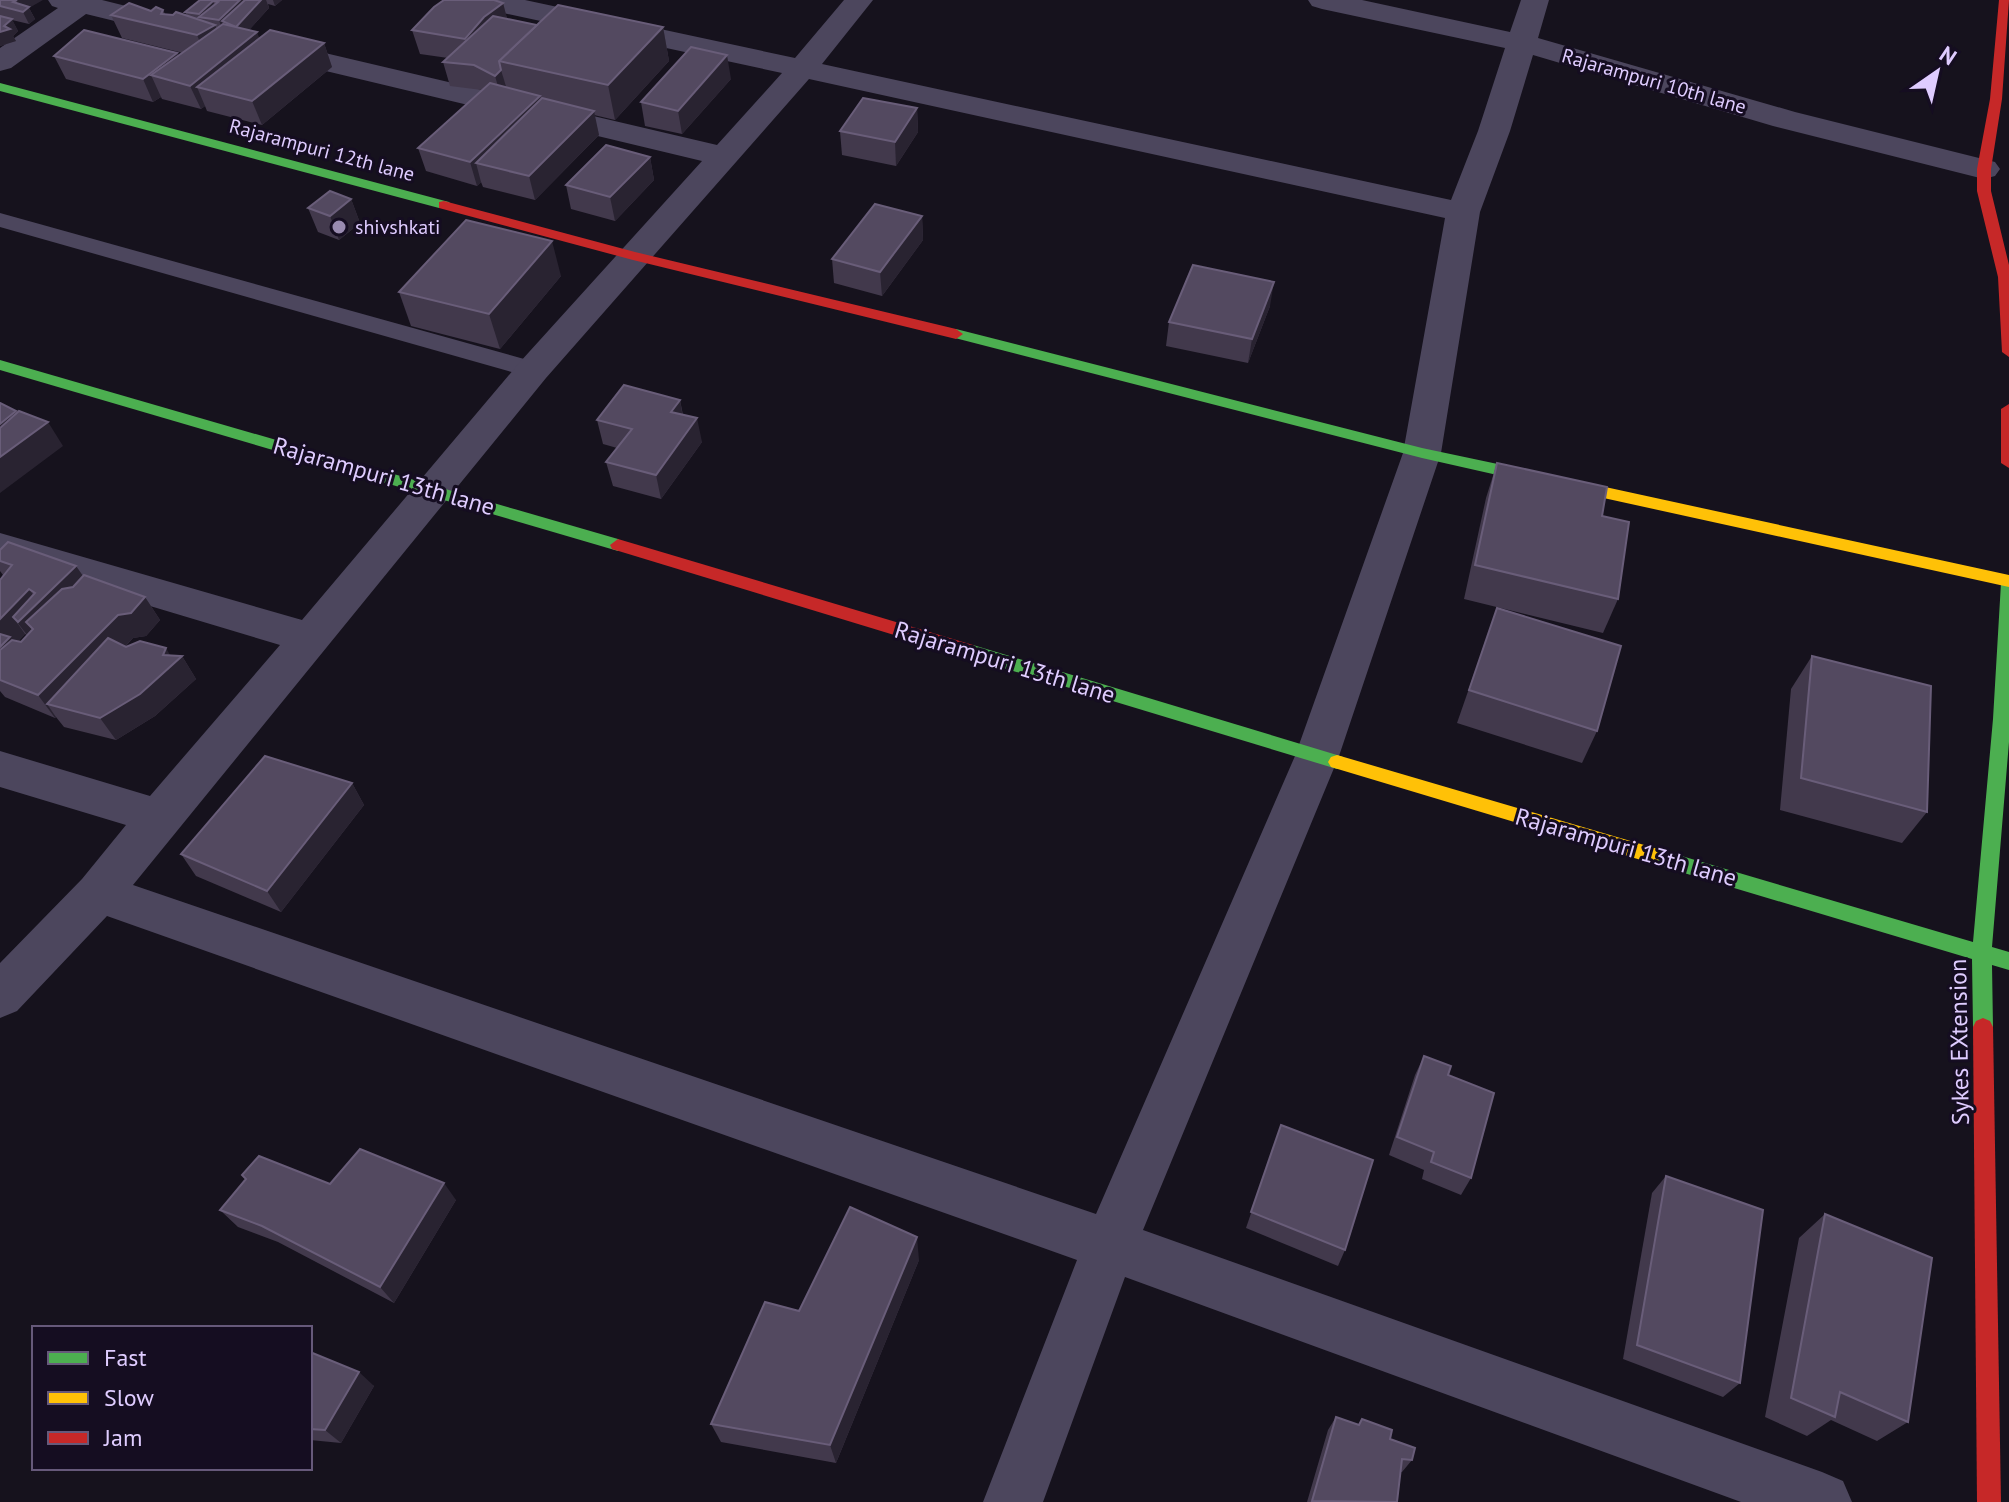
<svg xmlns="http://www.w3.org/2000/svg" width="2009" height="1502" font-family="'PT Sans',sans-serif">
  <rect width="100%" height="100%" fill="#16121d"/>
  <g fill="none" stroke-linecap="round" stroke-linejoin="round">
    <path fill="#4c465d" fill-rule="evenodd" d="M0,213L542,364L545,370L542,376L533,378L0,227Z"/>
    <g fill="#4c465d" fill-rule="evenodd">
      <path d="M48,0H102L182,20L187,26L182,32L172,35L86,14L11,68L0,71V48L58,8L52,6Z"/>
      <path d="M471,0H525L795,58L844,0H873L822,64L1451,200L1478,131L1505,48L1322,9L1312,6L1308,0H1362L1510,32L1521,0H1549L1538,38L1795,112L1995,162L2000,169L1995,176L1984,179L1773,126L1533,55L1510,131L1480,212L1441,453L1339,756L1143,1230L1822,1472L1843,1481L1852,1502H1741L1125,1277L1043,1502H983L1077,1260L107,916L17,1011L0,1018V963L82,879L126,825L0,787V751L150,796L280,645L0,561V533L302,620L520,362L702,161L263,56L259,50L263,44L274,41L717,145L782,73L485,9L475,6ZM809,79L1445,218L1403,453L1295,756L1096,1214L133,885L546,378Z"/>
    </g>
    <g fill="#4caf50" fill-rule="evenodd">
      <path d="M0,83L449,202L451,205L449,208H439L0,91Z"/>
      <path d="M956,329L1422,448L1564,478L1572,484L1564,490L1422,458L951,337V331Z"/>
      <path d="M0,360L618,539L626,545L618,551L0,370Z"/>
      <path d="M2009,577V742L1992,947L2009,952V970L1992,965L1993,1027L1990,1033L1983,1036L1976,1033L1973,1027L1972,959L1644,861L1642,855L1644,849L1651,847L1973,942L1993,719L2001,583Z"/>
      <path d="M973,645L1337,755L1343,757L1346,762L1343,767L1337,769L967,657L964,652L967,647Z"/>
    </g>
    <g fill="#ffc107" fill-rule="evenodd">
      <path d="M1564,478L2009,575V587L1558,488L1556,484Z"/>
      <path d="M1337,755L1651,847L1658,849L1660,855L1658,861L1651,863L1331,767L1328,762L1331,757Z"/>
    </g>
    <g fill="#c62828" fill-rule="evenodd">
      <path d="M1999,0H2009L2002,99L1991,169V191L2009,265V357L2002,352L1998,277L1977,191V169L1990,99Z"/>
      <path d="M444,201L635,252L956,329L963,334L956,339L633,260L439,208V202Z"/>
      <path d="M2009,404V468L2001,463V409Z"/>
      <path d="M618,539L973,645L982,652L973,659L612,549L610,545Z"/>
      <path d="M1983,1018L1990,1021L1993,1027L2001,1502H1977L1973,1027L1976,1021Z"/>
    </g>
  </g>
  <g fill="#42394c" fill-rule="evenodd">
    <path d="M0,0L29,8L35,19L29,24L12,20L18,31L13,36L16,41L0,46Z"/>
    <path d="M200,0H282L275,6L268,4L269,8L249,30L260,38L324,43L332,67L262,125L207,111L205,106L201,109L162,99L161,97L153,102L66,79L54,56L177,53L179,56L183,53L122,38L111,15L163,10L165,14L187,16L185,12Z"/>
    <path d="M503,3L507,19L537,25L663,27L669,61L615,120L594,115L599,135L535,200L483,187L481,182L477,186L426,171L418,148L482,90L450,86L443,62L448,58L420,54L412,30Z"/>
    <path d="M731,79L682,134L645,126L641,102Z"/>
    <path d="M917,108L918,132L896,166L842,155L840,131Z"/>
    <path d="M650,157L654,180L615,221L571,209L566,185Z"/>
    <path d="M351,199L360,223L339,240L318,232L308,208Z"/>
    <path d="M922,216L923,240L882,296L834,283L832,259Z"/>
    <path d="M561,276L500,349L411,326L399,292Z"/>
    <path d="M1270,306L1248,363L1166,346L1169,322Z"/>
    <path d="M680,400L683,415L702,442L661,499L613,486L606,462L617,448L603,444L597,420Z"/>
    <path d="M1497,463L1602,516L1618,599L1603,633L1464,599L1486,498Z"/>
    <path d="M0,550L76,566L83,576L145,597L160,620L146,636L133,638L125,647L170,655L182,656L196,679L155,716L116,740L64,727L56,717L55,718L5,697L0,691V580L3,575L0,571ZM25,634L27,635L21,642L18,641Z"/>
    <path d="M1497,608L1597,731L1582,763L1457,723Z"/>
    <path d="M1812,656L1927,812L1902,843L1780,810L1791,689Z"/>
    <path d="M352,783L364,805L281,912L196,876L181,854Z"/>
    <path d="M1424,1056L1448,1075L1471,1178L1461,1195L1422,1179L1424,1170L1389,1155L1415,1075Z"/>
    <path d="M1281,1125L1345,1250L1338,1266L1246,1228Z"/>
    <path d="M1666,1176L1740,1383L1723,1397L1623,1359L1652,1193Z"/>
    <path d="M330,1184L456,1200L394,1303L278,1242L238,1227L220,1210Z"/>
    <path d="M1825,1214L1908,1422L1877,1441L1831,1420L1807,1436L1765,1417L1799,1238Z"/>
    <path d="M919,1260L836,1463L721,1442L711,1424L799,1311Z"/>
    <path d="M310,1352L374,1386L341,1443L310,1440Z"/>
    <path d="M1336,1417L1358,1425L1362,1419L1390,1439L1412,1460L1402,1472H1400L1397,1502H1307L1328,1430Z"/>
  </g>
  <g fill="#292331">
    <path d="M17,0H43L29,8L35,19L29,24L23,12L13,2Z"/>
    <path d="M240,0H250L222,21L226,30L223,32L219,20Z"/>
    <path d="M261,0H266L269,8L241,39L236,27Z"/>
    <path d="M273,0H282L275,6Z"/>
    <path d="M213,1L217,13L200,17L199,14Z"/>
    <path d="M503,3L509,26L471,62L465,39L484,17Z"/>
    <path d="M12,19L18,31L13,36L16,41L0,46V32L4,26Z"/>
    <path d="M215,25L224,48L207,59L197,35Z"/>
    <path d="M663,27L669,61L615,120L608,85Z"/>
    <path d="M257,32L266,55L197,87L205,106L201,109L190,86Z"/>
    <path d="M324,43L332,67L262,125L252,101Z"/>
    <path d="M177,53L188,76L151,75L161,97L153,102L143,79Z"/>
    <path d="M727,55L731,79L682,134L678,111Z"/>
    <path d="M501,70L508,93L502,100L495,76Z"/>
    <path d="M540,96L546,120L476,163L481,182L477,186L470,162Z"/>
    <path d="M917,108L918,132L896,166L895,142Z"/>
    <path d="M594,111L599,135L535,200L529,176Z"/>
    <path d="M650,157L654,180L615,221L610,197Z"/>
    <path d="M351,199L360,223L339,240L330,216Z"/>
    <path d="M922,216L923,240L882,296L880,272Z"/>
    <path d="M552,241L561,276L500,349L489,314Z"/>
    <path d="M1274,282L1270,306L1248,363L1252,339Z"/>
    <path d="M680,400L684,424L671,412Z"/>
    <path d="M16,411L31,435L48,422L63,446L0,493V424Z"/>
    <path d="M697,418L702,442L661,499L656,475Z"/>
    <path d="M76,566L92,589L26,622L40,640L35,645L13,617L25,634L0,664V619L29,589L38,602Z"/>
    <path d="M145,597L160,620L146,636L133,638L64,709L47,704L56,717L55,718L38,695L118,615Z"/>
    <path d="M166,648L174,662L182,656L196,679L155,716L116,740L100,718L163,655Z"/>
    <path d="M352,783L364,805L281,912L267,891Z"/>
    <path d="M444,1183L456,1200L394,1303L380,1287Z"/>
    <path d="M917,1237L919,1260L836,1463L830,1445Z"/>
    <path d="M359,1372L374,1386L341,1443L325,1430Z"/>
  </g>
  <g fill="#534960" stroke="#695d79" stroke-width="2">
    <path d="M0,0H17L13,2L29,7L23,12L0,6Z"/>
    <path d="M200,0H240L219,20L199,17L218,2L213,1L199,14L185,12Z"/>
    <path d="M245,0H261L236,27L222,21Z"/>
    <path d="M444,0H494L503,3L484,17L465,39L412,30L434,7Z"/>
    <path d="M129,3L151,11L156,7L163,10L161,14L173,15L176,12L215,25L197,35L111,15Z"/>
    <path d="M558,5L663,27L608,85L499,61Z"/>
    <path d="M0,16L12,19L4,26L10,29L0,32Z"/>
    <path d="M493,16L537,25L499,61L501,70L495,76L474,65L443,62Z"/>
    <path d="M223,24L257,32L190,86L151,75Z"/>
    <path d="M84,30L177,53L143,79L54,56Z"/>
    <path d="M270,30L324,43L252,101L197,87Z"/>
    <path d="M691,47L727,55L678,111L641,102Z"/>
    <path d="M490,83L540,96L470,162L418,148Z"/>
    <path d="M542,98L594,111L529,176L476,163Z"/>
    <path d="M863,98L917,108L895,142L840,131Z"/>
    <path d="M606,145L650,157L610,197L566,185Z"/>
    <path d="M330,191L351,199L330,216L308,208Z"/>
    <path d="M875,204L922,216L880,272L832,259Z"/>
    <path d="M466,220L552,241L489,314L399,292Z"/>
    <path d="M1193,265L1274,282L1252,339L1169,322Z"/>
    <path d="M624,385L680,400L671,412L697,418L656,475L606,462L632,429L597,420Z"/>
    <path d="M0,403L16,411L0,424Z"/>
    <path d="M19,411L48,422L0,457V428Z"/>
    <path d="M1497,463L1607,487L1602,516L1629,522L1618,599L1475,565Z"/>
    <path d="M8,542L76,566L18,622L13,617L35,593L29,589L0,619V580L12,565L0,561V550Z"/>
    <path d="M84,575L145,597L131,613L118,615L38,695L0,680V650L12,640L21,642L33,629L26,622L62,589L73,587Z"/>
    <path d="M1497,608L1621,646L1597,731L1469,690Z"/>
    <path d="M0,634L10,637L0,647Z"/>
    <path d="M108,638L126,647L140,641L166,648L163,655L182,656L140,694L100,718L47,704Z"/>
    <path d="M1812,656L1931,686L1927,812L1801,778Z"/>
    <path d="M265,756L352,783L267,891L181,854Z"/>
    <path d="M1424,1056L1451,1066L1448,1075L1494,1093L1471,1178L1431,1162L1434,1152L1397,1137Z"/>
    <path d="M1281,1125L1373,1160L1345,1250L1251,1212Z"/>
    <path d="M360,1149L444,1183L380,1287L262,1226L220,1210L246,1179L242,1175L259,1156L330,1184Z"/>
    <path d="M1666,1176L1763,1210L1740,1383L1637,1345Z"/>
    <path d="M850,1207L917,1237L830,1445L711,1424L765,1302L799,1311Z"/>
    <path d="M1825,1214L1932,1258L1908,1422L1840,1392L1835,1417L1791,1398Z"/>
    <path d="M310,1352L359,1372L325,1430L310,1429Z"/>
    <path d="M1336,1417L1359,1425L1362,1419L1392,1430L1390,1439L1415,1448L1412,1460L1402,1459L1397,1502L1312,1501Z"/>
  </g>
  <circle fill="#998bb0" stroke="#150d21" stroke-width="3" cx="339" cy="227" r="8"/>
  <g text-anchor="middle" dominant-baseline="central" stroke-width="6" stroke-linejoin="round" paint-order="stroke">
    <g font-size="20" fill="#dfccff" stroke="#150d21">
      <text transform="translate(1654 81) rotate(16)">Rajarampuri 10th lane</text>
      <text transform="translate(322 150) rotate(15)">Rajarampuri 12th lane</text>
    </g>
    <g font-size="20" fill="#dfccff" stroke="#150d21" text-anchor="start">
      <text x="355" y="227">shivshkati</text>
    </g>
    <g font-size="24" fill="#dfccff" stroke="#150d21">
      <text transform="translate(384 476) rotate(16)">Rajarampuri 13th lane</text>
      <text transform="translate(1005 662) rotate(17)">Rajarampuri 13th lane</text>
      <text transform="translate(1626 847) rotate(16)">Rajarampuri 13th lane</text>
      <text transform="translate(1959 1042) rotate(-91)">Sykes EXtension</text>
    </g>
  </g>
  <rect x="32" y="1326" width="280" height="144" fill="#150d21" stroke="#66597a" stroke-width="2"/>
  <rect x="48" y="1352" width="40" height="12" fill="#4caf50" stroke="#66597a" stroke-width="2"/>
  <text x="104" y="1366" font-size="24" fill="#dfccff">Fast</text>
  <rect x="48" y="1392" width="40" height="12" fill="#ffc107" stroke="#66597a" stroke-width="2"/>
  <text x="104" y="1406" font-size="24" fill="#dfccff">Slow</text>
  <rect x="48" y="1432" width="40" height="12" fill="#c62828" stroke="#66597a" stroke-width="2"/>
  <text x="104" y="1446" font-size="24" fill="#dfccff">Jam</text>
  <g transform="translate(1937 72) rotate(34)" stroke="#150d21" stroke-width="6" paint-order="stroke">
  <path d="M0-6L14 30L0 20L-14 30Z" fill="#dfccff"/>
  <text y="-12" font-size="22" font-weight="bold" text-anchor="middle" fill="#dfccff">N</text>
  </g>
</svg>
